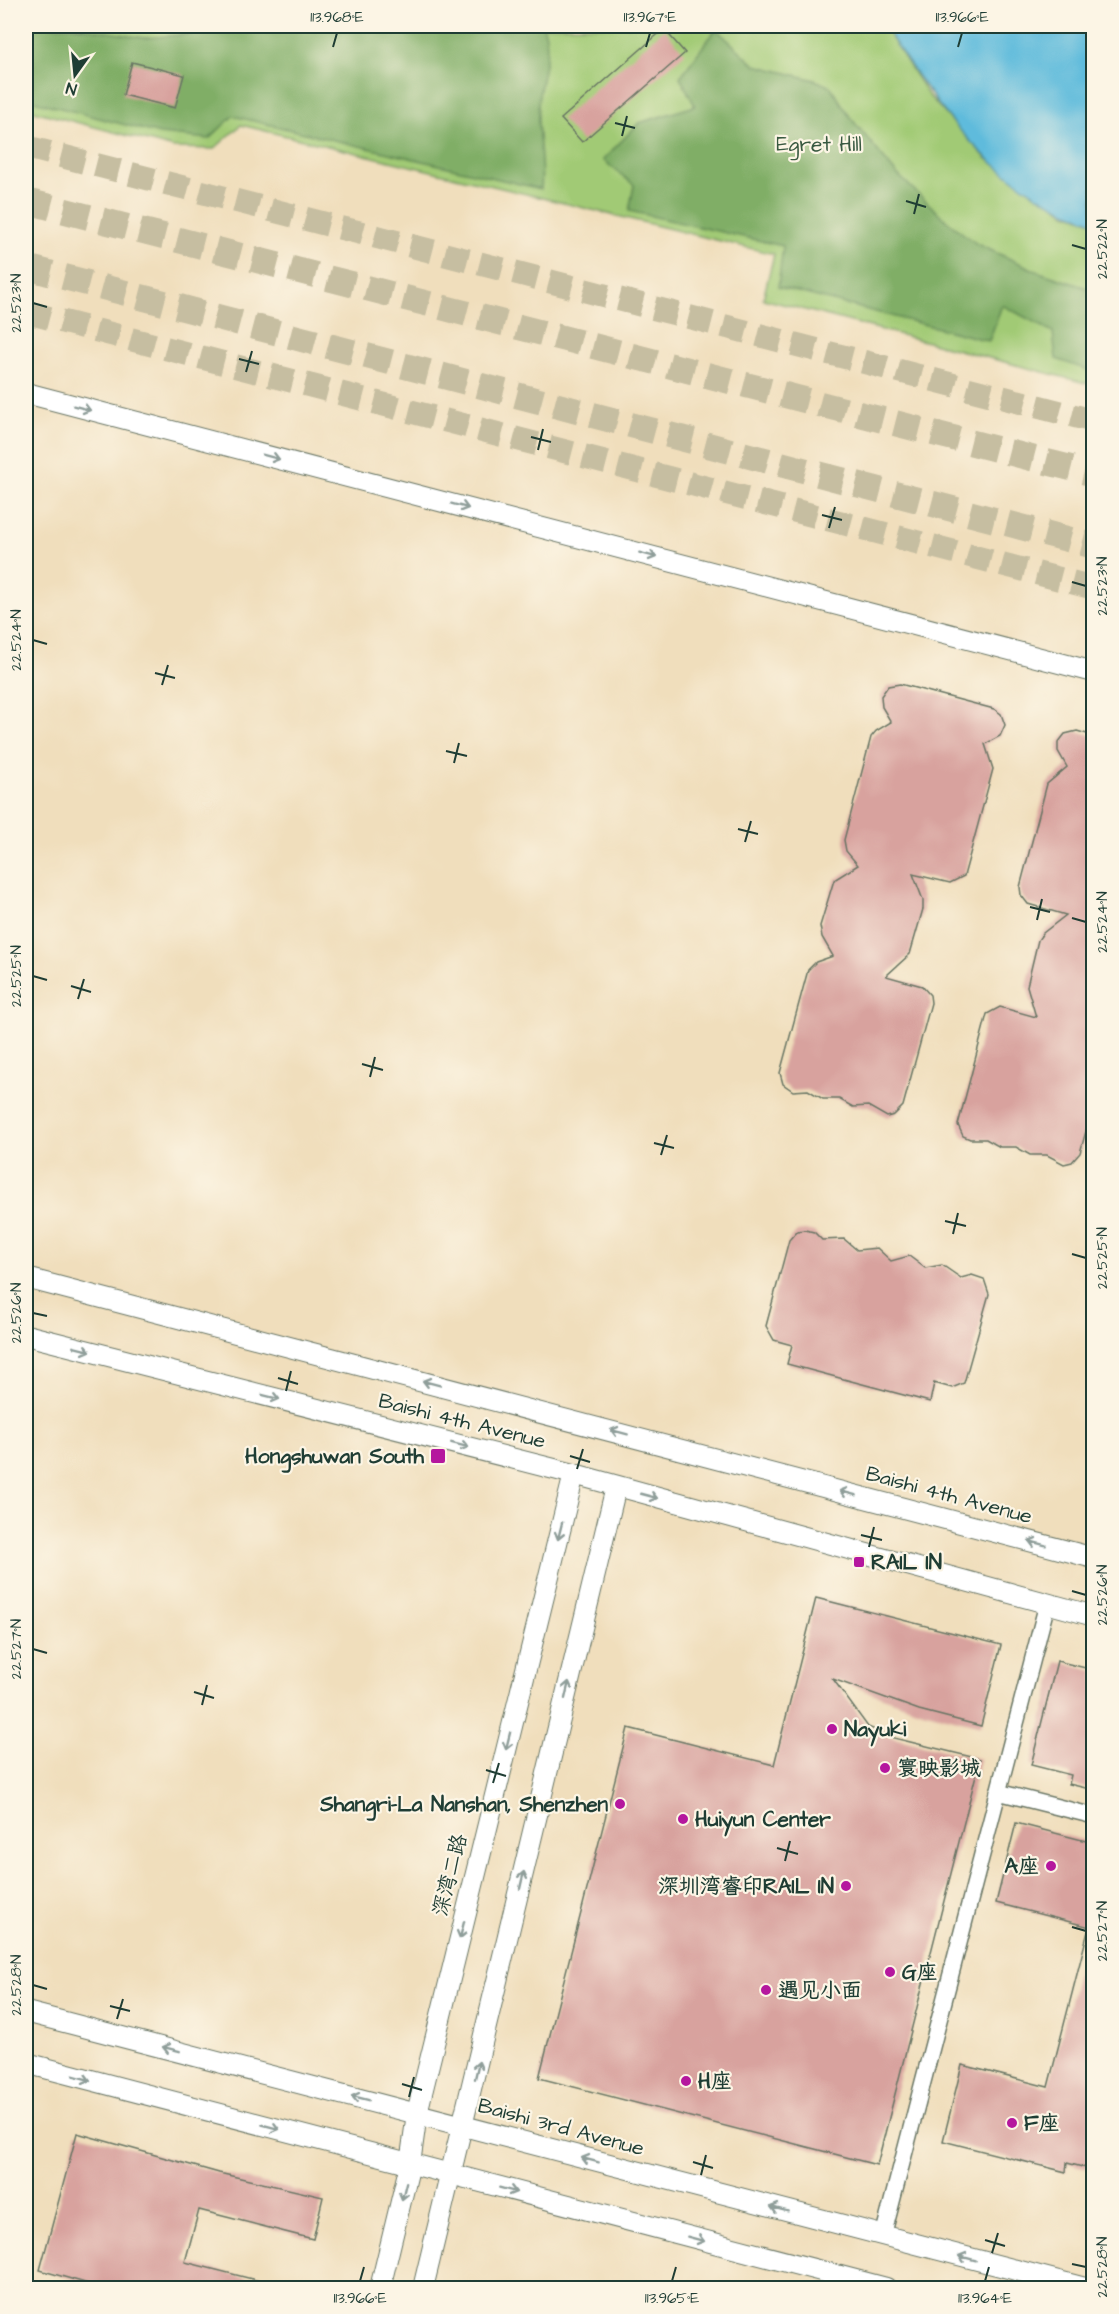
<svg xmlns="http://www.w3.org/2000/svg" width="1119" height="2314" font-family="'Architects Daughter','LXGW WenKai TC',sans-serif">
  <rect width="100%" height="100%" fill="#fcf5e5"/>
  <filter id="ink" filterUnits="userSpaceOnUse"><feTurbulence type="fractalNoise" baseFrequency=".0167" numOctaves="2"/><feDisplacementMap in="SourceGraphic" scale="12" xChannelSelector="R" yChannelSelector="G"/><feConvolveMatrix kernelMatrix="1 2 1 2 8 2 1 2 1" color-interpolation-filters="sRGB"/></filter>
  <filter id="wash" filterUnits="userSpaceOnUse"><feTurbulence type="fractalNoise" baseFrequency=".008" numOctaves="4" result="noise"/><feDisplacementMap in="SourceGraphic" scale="24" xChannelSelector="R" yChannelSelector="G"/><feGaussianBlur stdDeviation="1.35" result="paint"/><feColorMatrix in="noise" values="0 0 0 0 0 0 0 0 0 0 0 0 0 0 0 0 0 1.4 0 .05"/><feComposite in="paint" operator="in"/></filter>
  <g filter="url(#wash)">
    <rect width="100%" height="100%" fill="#f0debc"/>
    <path fill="#a1ca75" stroke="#608454" stroke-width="1.5" d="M26,26H884L928,95L986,158L1066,213L1093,222V385L763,299L774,254L241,125L214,149L174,148L26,109Z"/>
    <g fill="#80ae66" stroke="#50764d" stroke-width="1.5">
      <path d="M26,26H71L145,38L200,33L231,26H543C554,53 538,80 538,109C537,136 544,162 541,189L233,116L209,139L160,134L26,99Z"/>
      <path d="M716,29L755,65L815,80L831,87L850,117L895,172L948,222L977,244L1039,272L1093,290V372L1056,359L1053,332L1002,305L989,341L778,287L783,246L629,211L634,185L603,160L639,123L695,106L680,77Z"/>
    </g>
    <path fill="#5ebbdc" stroke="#3e7c88" stroke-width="1.5" d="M884,26H1093V222C992,186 940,112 884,26Z"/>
    <g id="blocks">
      <g fill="#d8a29e">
        <path d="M664,29L685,53L582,142L561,119Z"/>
        <path d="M132,62L184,75L175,108L123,95Z"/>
        <path d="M900,684L994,709L1001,714L1005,725L1000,736L985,744L993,769L964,876L950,883L913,874L923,900V909L910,954L886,976L922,986L930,995L931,1003L903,1106L894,1115L887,1117L868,1106L853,1107L839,1099H823L808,1090L793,1091L783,1084L780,1073L808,970L816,962L833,956L822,937L820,926L834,880L858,865L846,851L844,840L871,737L876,731L891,722L882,707L881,696L888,686Z"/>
        <path d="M1077,731L1094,736V1102L1080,1153L1072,1162L1064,1164L1047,1155H1030L1016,1147H1000L986,1139H970L963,1136L958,1125L987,1014L1000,1007L1036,1017L1027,986L1038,940L1043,933L1066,915L1028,904L1021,895L1020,887L1047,784L1067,767L1058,751V743L1065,734Z"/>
        <path d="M805,1230L814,1232L822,1240L844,1239L857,1250L877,1248L891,1261L909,1256L925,1268L942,1265L961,1278L972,1275L984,1279L989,1294L964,1383L952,1388L934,1383L930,1402L787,1364L792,1345L774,1340L766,1326L789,1240L797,1231Z"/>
        <path d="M816,1598L1001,1645L981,1726L919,1710L833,1679L868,1727L894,1738L980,1759L877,2165L539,2078L628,1728L774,1765Z"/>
        <path d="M1057,1661L1094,1670V1790L1069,1784L1071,1775L1031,1765Z"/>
        <path d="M1016,1823L1094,1843V1928L996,1903Z"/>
        <path d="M1088,1931L1094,1932V2170L1067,2163L1066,2172L943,2141L962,2065L1048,2087Z"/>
        <path d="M77,2133L219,2173L323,2197L313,2239L199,2210L185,2262L268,2283L267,2289H106L40,2270Z"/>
      </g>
    </g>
  </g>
  <g filter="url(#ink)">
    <use href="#blocks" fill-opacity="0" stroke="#687564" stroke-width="1.5"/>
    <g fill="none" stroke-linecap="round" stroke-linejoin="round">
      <g stroke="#c6bea1" stroke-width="24" stroke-dasharray="24 12" stroke-linecap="butt">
        <path d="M26,147L1094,421"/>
        <path d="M26,312L1094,588"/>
      </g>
      <g stroke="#c6bea1" stroke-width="26" stroke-dasharray="26 13" stroke-linecap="butt">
        <path d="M26,201L1094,474"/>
        <path d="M26,267L1094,546"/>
      </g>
      <defs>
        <g id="minor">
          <path d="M998,1792L1094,1816"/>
          <path d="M883,2236L1047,1604"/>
        </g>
        <g id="tertiary">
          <path d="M26,393L1094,672"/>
          <path d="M26,1278L1094,1558"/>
          <path d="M26,1335L574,1474L1094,1616"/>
          <path d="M26,2012L1085,2288"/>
          <path d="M26,2063L886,2288"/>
          <path d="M380,2288L410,2164L417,2113L574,1474"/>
          <path d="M423,2288L616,1487"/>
        </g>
      </defs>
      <use href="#minor" stroke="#687564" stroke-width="18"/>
      <use href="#tertiary" stroke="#687564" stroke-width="22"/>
      <use href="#minor" stroke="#fff" stroke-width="15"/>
      <use href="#tertiary" stroke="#fff" stroke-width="20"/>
    </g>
    <defs><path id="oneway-shaft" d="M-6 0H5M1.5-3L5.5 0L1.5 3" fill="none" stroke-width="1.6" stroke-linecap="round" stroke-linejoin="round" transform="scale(1.5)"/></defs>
    <g stroke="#8f9e9a">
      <use href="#oneway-shaft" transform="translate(82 408) rotate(15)"/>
      <use href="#oneway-shaft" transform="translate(271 457) rotate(15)"/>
      <use href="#oneway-shaft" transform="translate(460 506) rotate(15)"/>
      <use href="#oneway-shaft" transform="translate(648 555) rotate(15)"/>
      <use href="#oneway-shaft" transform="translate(82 1349) rotate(14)"/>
      <use href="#oneway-shaft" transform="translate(431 1383) rotate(-165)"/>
      <use href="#oneway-shaft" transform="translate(271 1397) rotate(14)"/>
      <use href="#oneway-shaft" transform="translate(619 1432) rotate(-165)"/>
      <use href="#oneway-shaft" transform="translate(460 1445) rotate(14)"/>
      <use href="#oneway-shaft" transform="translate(848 1493) rotate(-165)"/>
      <use href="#oneway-shaft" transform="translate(649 1496) rotate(15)"/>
      <use href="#oneway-shaft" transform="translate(560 1531) rotate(104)"/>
      <use href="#oneway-shaft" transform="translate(1037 1543) rotate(-165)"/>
      <use href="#oneway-shaft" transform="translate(567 1690) rotate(-77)"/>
      <use href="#oneway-shaft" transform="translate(508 1741) rotate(104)"/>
      <use href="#oneway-shaft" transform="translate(522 1880) rotate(-77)"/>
      <use href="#oneway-shaft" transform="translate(462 1930) rotate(104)"/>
      <use href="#oneway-shaft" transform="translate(171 2049) rotate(-166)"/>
      <use href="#oneway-shaft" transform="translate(477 2070) rotate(-77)"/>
      <use href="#oneway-shaft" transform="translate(82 2078) rotate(15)"/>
      <use href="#oneway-shaft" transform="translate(360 2098) rotate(-166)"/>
      <use href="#oneway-shaft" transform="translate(271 2127) rotate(15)"/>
      <use href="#oneway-shaft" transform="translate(590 2160) rotate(-165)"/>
      <use href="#oneway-shaft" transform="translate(508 2190) rotate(15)"/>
      <use href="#oneway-shaft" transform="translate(404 2191) rotate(104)"/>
      <use href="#oneway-shaft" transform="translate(779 2209) rotate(-165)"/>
      <use href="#oneway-shaft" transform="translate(696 2239) rotate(15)"/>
      <use href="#oneway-shaft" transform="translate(967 2258) rotate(-165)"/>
    </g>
  </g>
  <path fill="none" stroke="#1f3d34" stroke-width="2" d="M333,47L337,33M646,47L650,33M958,47L962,33M615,123L635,128M622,136L627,116M906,201L926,207M914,214L919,194M1072,245L1086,249M33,303L47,307M239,359L259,364M246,372L252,351M531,437L551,442M538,450L543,429M822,515L842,520M829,528L835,507M1072,582L1086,586M33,640L47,644M155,673L175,678M162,685L168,665M446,751L467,756M454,763L459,743M738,829L758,834M745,842L751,821M1030,907L1050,912M1072,918L1086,922M1037,920L1042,899M33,976L47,980M71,986L91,992M78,999L84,979M362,1064L383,1070M370,1077L375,1057M654,1143L674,1148M661,1155L667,1135M945,1221L966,1226M953,1234L958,1213M1072,1254L1086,1258M33,1313L47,1316M278,1378L298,1384M286,1391L291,1371M570,1456L590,1462M577,1469L583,1449M861,1535L882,1540M869,1547L874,1527M1072,1591L1086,1595M33,1649L47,1653M194,1692L214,1698M202,1705L207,1685M486,1770L506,1776M493,1783L499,1763M777,1848L798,1854M785,1861L790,1841M1072,1927L1086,1931M33,1985L47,1989M110,2006L130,2011M117,2019L123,1999M402,2084L422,2090M409,2097L414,2077M693,2162L713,2168M701,2175L706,2155M985,2240L1005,2246M992,2253L998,2233M1072,2264L1086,2267M360,2281L364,2267M672,2281L676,2267M985,2281L989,2267"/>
  <g fill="#b5179e" stroke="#fcf5e5" stroke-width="2">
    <rect x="430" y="1448" width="16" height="16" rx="3"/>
    <rect x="853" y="1556" width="12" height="12" rx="3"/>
    <circle cx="832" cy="1729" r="6"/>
    <circle cx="885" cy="1768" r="6"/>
    <circle cx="620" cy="1804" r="6"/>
    <circle cx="683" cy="1819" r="6"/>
    <circle cx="1051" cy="1866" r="6"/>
    <circle cx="846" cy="1886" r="6"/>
    <circle cx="890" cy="1972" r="6"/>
    <circle cx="766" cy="1990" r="6"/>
    <circle cx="686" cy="2081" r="6"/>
    <circle cx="1012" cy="2123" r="6"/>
  </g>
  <g text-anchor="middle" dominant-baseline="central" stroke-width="4.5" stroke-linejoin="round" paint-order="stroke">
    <g font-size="21" fill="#395941" stroke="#fcf5e5">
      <text x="819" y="144">Egret Hill</text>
    </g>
    <g font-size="21" fill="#1f3d34" stroke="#fcf5e5">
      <text transform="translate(462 1421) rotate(14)">Baishi 4th Avenue</text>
      <text transform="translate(949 1495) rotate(15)">Baishi 4th Avenue</text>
      <text transform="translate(450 1875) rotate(-76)">深湾二路</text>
      <text transform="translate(561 2127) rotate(15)">Baishi 3rd Avenue</text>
    </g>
    <g font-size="21" font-weight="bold" fill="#1f3d34" stroke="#fcf5e5" text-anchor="start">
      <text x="424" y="1456" text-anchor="end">Hongshuwan South</text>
      <text x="871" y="1562">RAIL IN</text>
      <text x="844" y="1729">Nayuki</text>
      <text x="897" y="1768">寰映影城</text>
      <text x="608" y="1804" text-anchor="end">Shangri-La Nanshan, Shenzhen</text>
      <text x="695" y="1819">Huiyun Center</text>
      <text x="1039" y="1866" text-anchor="end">A座</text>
      <text x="834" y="1886" text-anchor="end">深圳湾睿印RAIL IN</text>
      <text x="902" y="1972">G座</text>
      <text x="778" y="1990">遇见小面</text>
      <text x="698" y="2081">H座</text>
      <text x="1024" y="2123">F座</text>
    </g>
  </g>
  <rect width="1119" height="2314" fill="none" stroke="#fcf5e5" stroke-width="66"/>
  <g transform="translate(75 75) rotate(195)" stroke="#fcf5e5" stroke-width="4.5" paint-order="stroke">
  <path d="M0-4.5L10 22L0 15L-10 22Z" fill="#1f3d34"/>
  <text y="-9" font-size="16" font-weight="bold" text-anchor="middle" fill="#1f3d34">N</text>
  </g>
  <rect x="33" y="33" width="1053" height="2248" fill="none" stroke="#1f3d34" stroke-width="2"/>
  <g font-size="15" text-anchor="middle" fill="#1f3d34">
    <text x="337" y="22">113.968°E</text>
    <text x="650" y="22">113.967°E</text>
    <text x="962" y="22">113.966°E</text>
    <text transform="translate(1102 249) rotate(-90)" y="5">22.522°N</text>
    <text transform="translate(16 303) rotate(-90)" y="5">22.523°N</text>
    <text transform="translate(1102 586) rotate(-90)" y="5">22.523°N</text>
    <text transform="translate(16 640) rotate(-90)" y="5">22.524°N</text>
    <text transform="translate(1102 922) rotate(-90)" y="5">22.524°N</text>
    <text transform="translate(16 976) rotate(-90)" y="5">22.525°N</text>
    <text transform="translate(1102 1258) rotate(-90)" y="5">22.525°N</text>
    <text transform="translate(16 1313) rotate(-90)" y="5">22.526°N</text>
    <text transform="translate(1102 1595) rotate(-90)" y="5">22.526°N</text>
    <text transform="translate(16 1649) rotate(-90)" y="5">22.527°N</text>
    <text transform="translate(1102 1931) rotate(-90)" y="5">22.527°N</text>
    <text transform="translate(16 1985) rotate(-90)" y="5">22.528°N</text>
    <text transform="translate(1102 2267) rotate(-90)" y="5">22.528°N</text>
    <text x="360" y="2303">113.966°E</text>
    <text x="672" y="2303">113.965°E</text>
    <text x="985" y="2303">113.964°E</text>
  </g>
</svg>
